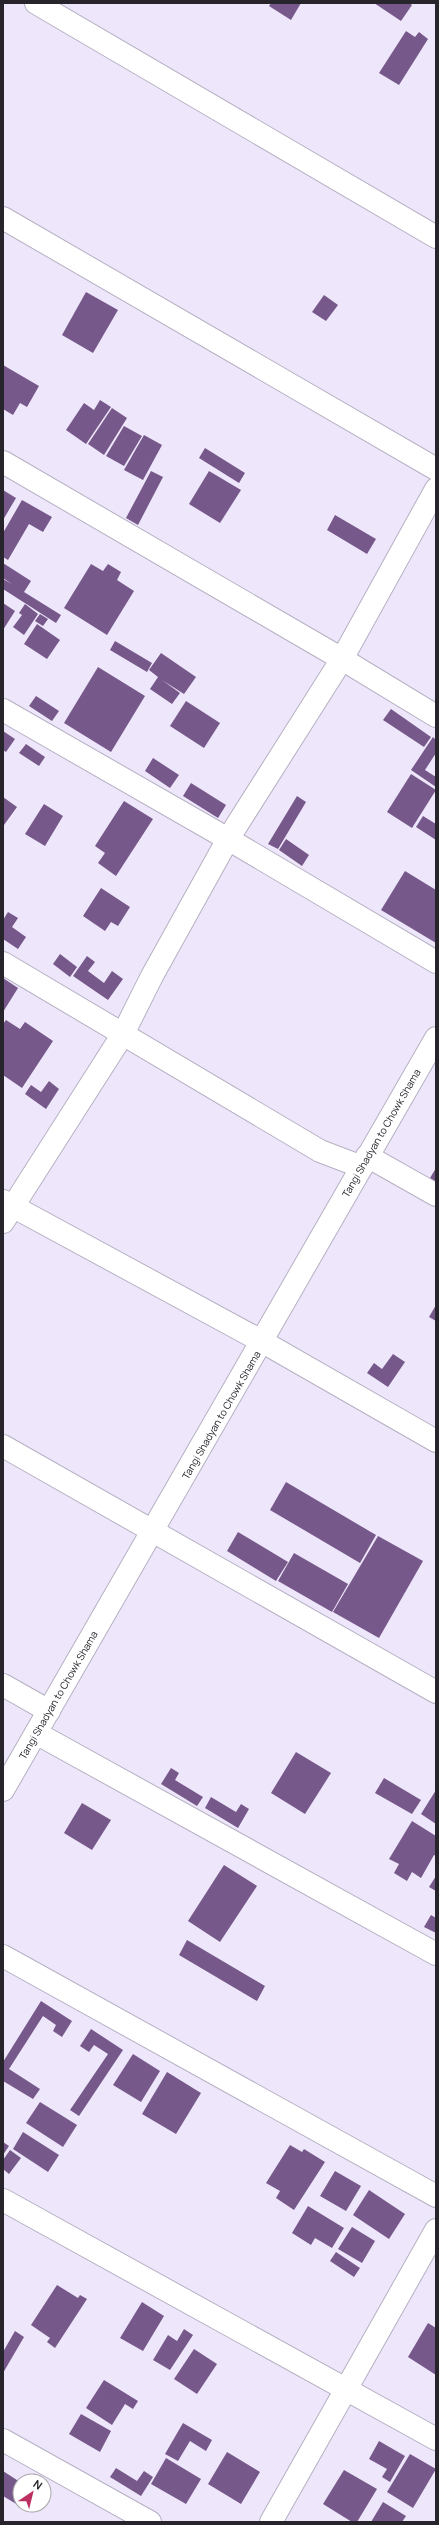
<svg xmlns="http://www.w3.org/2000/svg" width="439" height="2525" font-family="Manrope,sans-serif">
  <rect width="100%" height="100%" fill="#eee7fb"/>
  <g fill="#76588a">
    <path d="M271,3H301L291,20L269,6Z"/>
    <path d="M374,3H409L412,5L401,21Z"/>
    <path d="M406,31L415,37L419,32L428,39L399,85L379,73Z"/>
    <path d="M86,292L118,310L93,353L62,335Z"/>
    <path d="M324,295L338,305L326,321L312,312Z"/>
    <path d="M3,365L39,386L27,407L20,403L13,415L3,409Z"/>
    <path d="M100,400L111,407L86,444L66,430L84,403L94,410Z"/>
    <path d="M112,408L127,418L104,455L88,444Z"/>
    <path d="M124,426L142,436L124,466L106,456Z"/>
    <path d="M144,435L162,445L143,480L124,470Z"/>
    <path d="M205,448L245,473L239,483L199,458Z"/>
    <path d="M151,471L163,477L138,525L126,518Z"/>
    <path d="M209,471L241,490L220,523L189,504Z"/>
    <path d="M3,490L16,498L3,520Z"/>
    <path d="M22,500L52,517L43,532L29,524L8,560L3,557V533Z"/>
    <path d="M335,515L376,539L367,554L327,530Z"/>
    <path d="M3,563L31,581L24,592L61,615L56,623L3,589V579L12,584L3,578Z"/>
    <path d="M91,564L103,571L108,564L121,572L117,580L134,591L107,635L64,608Z"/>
    <path d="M3,603L15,611L3,630Z"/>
    <path d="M25,604L38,614L24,635L13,627L22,615L19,613Z"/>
    <path d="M40,614L48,619L43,626L35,621Z"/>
    <path d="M37,624L60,640L47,659L24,644Z"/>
    <path d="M115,641L152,663L147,672L110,650Z"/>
    <path d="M161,653L196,677L184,694L162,680L180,693L172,704L150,689L158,677L149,670Z"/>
    <path d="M98,667L145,696L111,752L64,723Z"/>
    <path d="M36,696L59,711L52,721L29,706Z"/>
    <path d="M186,701L220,723L204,748L170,726Z"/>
    <path d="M391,709L431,737L424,747L383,720Z"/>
    <path d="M3,731L15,739L6,752L3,750Z"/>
    <path d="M433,737L436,740V753L425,770L436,777V787L411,770Z"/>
    <path d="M26,744L45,757L39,766L19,753Z"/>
    <path d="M153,758L179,775L170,788L145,771Z"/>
    <path d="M411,774L436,790L412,828L387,812Z"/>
    <path d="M191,783L226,805L218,818L183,796Z"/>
    <path d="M297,796L306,802L278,849L268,844Z"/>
    <path d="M3,797L17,807L4,825L3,824Z"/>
    <path d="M124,801L153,819L116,876L98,863L105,853L95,846Z"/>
    <path d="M44,804L63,816L45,846L25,834Z"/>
    <path d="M423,816L436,824V840L416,827Z"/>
    <path d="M286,839L309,855L302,866L279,850Z"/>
    <path d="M405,871L436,890V943L381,910Z"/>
    <path d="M101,888L130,907L118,926L111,922L105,931L83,916Z"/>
    <path d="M8,912L18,918L12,927L26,937L18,949L3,939V920Z"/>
    <path d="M60,954L77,967L70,977L53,964Z"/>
    <path d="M87,956L95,962L88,971L104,983L112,971L123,979L108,1000L73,976Z"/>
    <path d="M3,978L18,988L3,1012Z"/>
    <path d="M6,1020L20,1029L25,1022L53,1041L22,1088L3,1075V1024Z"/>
    <path d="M49,1081L59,1089L46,1109L25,1094L31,1085L41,1092Z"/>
    <path d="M436,1168V1182L430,1178Z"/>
    <path d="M436,1305V1321L429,1317Z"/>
    <path d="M393,1354L405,1362L388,1387L367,1373L374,1363L382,1369Z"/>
    <path d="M286,1482L376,1535L360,1563L270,1510Z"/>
    <path d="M238,1532L288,1562L276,1581L227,1551Z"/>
    <path d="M378,1536L423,1561L379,1638L333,1612Z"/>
    <path d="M294,1553L348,1584L332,1612L278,1581Z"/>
    <path d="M296,1752L331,1773L305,1814L271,1793Z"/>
    <path d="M171,1768L179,1773L175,1780L203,1797L197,1806L161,1784Z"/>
    <path d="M384,1778L421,1800L412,1814L375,1793Z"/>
    <path d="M436,1790V1824L421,1814Z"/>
    <path d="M211,1797L236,1812L241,1804L249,1809L238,1828L205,1808Z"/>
    <path d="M82,1803L111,1820L92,1850L64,1833Z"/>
    <path d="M412,1821L436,1836V1856L434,1855L421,1878L412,1872L407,1881L394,1873L399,1864L389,1859Z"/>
    <path d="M224,1865L257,1886L220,1942L188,1921Z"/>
    <path d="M436,1876V1891L429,1887Z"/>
    <path d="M431,1915L436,1918V1933L424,1927Z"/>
    <path d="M187,1940L265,1986L257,2001L179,1955Z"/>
    <path d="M41,2001L72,2021L62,2037L53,2031L56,2025L43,2016L9,2069L40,2089L33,2099L3,2081V2062Z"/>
    <path d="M91,2029L123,2050L79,2116L70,2110L108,2054L94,2045L89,2052L80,2046Z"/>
    <path d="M133,2054L160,2071L141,2102L113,2085Z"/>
    <path d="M167,2072L201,2093L176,2134L142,2114Z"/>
    <path d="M40,2102L77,2125L63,2147L26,2123Z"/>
    <path d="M23,2132L59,2155L48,2172L13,2149Z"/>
    <path d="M3,2142L9,2146L3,2155Z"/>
    <path d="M290,2145L302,2152L304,2149L325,2162L294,2210L276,2198L280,2191L266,2183Z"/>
    <path d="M10,2150L21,2158L9,2174L3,2169V2160Z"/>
    <path d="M335,2171L361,2186L346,2211L320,2196Z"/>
    <path d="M369,2190L405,2214L389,2239L353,2215Z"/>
    <path d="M308,2206L344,2228L332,2248L315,2238L311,2245L292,2233Z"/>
    <path d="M352,2227L375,2241L362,2263L338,2249Z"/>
    <path d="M336,2252L360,2268L354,2277L330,2261Z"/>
    <path d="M57,2285L78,2298L80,2295L87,2299L55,2348L47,2342L50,2338L31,2325Z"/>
    <path d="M142,2302L164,2316L143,2351L120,2338Z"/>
    <path d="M428,2323L436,2328V2375L408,2357Z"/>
    <path d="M184,2329L193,2335L170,2370L153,2360L168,2335L177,2341Z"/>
    <path d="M15,2331L24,2337L3,2373V2352Z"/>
    <path d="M194,2349L217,2364L197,2394L174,2379Z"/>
    <path d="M104,2380L138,2401L133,2409L125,2404L112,2425L86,2408Z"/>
    <path d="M81,2414L111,2431L100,2452L69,2434Z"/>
    <path d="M183,2423L212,2440L206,2451L190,2441L178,2461L165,2454Z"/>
    <path d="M379,2441L405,2456L390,2482L382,2477L387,2469L369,2459Z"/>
    <path d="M227,2452L260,2472L241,2504L208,2484Z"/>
    <path d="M410,2454L436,2469L413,2508L387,2492Z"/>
    <path d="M166,2458L201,2479L186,2504L151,2484Z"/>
    <path d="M116,2468L137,2481L144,2471L153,2477L141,2496L110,2477Z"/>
    <path d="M344,2470L377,2489L357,2522H352L323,2504Z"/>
    <path d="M3,2471L20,2482V2501L18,2505L3,2496Z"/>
    <path d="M383,2502L406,2516L402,2522H371Z"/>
  </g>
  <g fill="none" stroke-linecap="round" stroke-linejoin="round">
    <defs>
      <g id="street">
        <path d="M36,3L436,237"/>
        <path d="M3,218L436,469"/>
        <path d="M3,462L342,659L436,716"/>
        <path d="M3,710L228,839L436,962"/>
        <path d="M3,963L320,1151L362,1167"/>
        <path d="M367,1156L436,1195"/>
        <path d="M3,1201L263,1342L436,1441"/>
        <path d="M3,1222L123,1034L152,976L228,839L342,659L436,489"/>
        <path d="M3,1446L436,1692"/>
        <path d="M3,1685L49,1711"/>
        <path d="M36,1733L436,1954"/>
        <path d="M3,1956L436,2196"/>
        <path d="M3,2200L436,2439"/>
        <path d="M3,2440L150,2522"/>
        <path d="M271,2522L436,2230"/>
      </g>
      <path id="primary" d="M3,1790L436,1038"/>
    </defs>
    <use href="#street" stroke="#b6b0c3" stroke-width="24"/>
    <use href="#primary" stroke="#b6b0c3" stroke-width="24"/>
    <use href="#street" stroke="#fff" stroke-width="22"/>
    <use href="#primary" stroke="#fff" stroke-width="22"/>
  </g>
  <g text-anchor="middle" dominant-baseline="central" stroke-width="4" stroke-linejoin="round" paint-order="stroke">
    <g font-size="10" fill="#27242b" stroke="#fff">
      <text transform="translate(381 1133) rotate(-60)">Tangi Shadyan to Chowk Shama</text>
      <text transform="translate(221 1415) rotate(-60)">Tangi Shadyan to Chowk Shama</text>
      <text transform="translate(58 1695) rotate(-60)">Tangi Shadyan to Chowk Shama</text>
    </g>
  </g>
  <rect width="439" height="2525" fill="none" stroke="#27242b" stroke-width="8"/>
  <g transform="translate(32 2493) rotate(35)"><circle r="19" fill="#ffffff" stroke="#a9a7aa"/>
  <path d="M0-3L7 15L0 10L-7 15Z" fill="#bc2f60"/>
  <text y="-6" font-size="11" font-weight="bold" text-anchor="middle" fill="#27242b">N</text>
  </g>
</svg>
